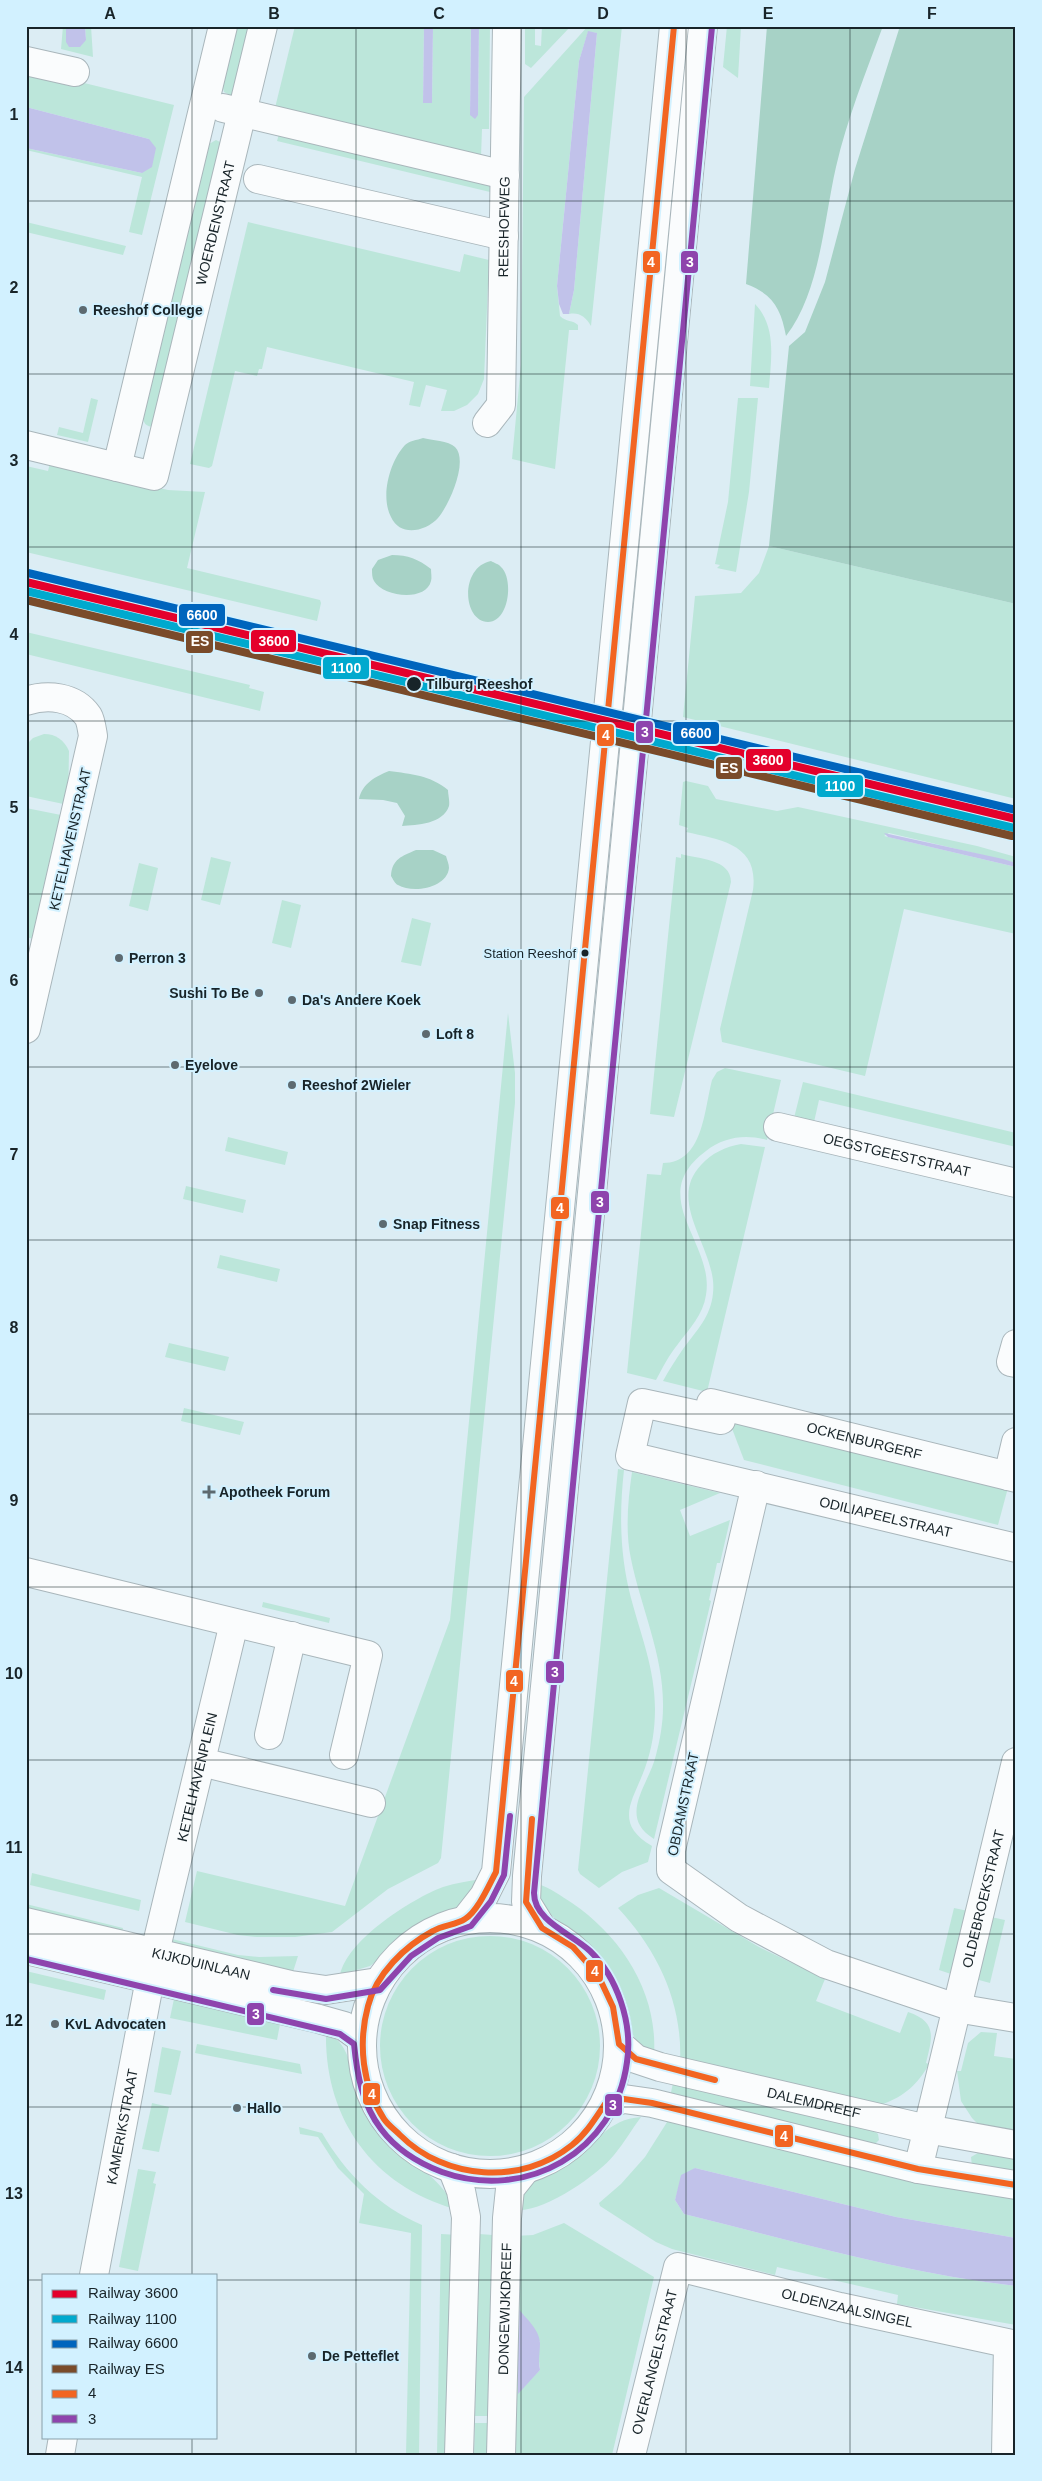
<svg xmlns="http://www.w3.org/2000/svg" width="1042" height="2481" font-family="Helvetica,sans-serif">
  <rect width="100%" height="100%" fill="#dcedf4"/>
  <g fill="#bce6da" fill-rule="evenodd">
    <path d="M63,26H66L67,42L86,40L85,26H91L93,57L61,49Z"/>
    <path d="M236,26H256L236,94L232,96L224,92L222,84Z"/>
    <path d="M295,26H424L423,103H432L433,26H471L470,115H478L479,26H490L489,129H482L481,157L275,108Z"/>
    <path d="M525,26H535V45L541,46L542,26H571L531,68L525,64Z"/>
    <path d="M588,26H622L591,326C586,317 579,312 569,314L574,290L597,33L588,32L579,61L557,286L560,316C566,322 573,320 578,325V330H569L555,469L512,459L521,365L524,97Z"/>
    <path d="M727,26H741L738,78L723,67Z"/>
    <path d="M26,75L74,87L76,81L174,105L142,235L129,232L142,177L26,150V148L142,173L149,139L26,107Z"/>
    <path d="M279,134L490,184V192L277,141Z"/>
    <path d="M216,140L224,144L154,427C146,427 143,423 143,416L207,148L209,144Z"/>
    <path d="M26,222L126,246L123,255L26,232Z"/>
    <path d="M248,222L460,272L464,254L489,260L484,379L478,394L467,405L454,411H441L447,390L426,385L420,407L409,405L414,382L267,347L262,369H259L257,376L235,371L212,466L209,468L190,464Z"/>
    <path d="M755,304C777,327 771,359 769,388L750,386Z"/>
    <path d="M91,398L98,400L88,442L57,435L59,427L83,433Z"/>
    <path d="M738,398H758L749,492L736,572L717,568L720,565L715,564L728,502Z"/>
    <path d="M50,463L168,490L205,492L187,568L320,600L321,603L317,621L26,552V466L48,471Z"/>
    <path d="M769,546L1016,604V799L683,717L695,596L741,593L759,573Z"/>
    <path d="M26,632L250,685L249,688L264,692L260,711L26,654Z"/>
    <path d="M44,734C56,734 64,740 69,751L68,805L26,796V745L33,738Z"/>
    <path d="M686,781L708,786L716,799L777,811L798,807L977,846L1016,857V863L889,833L884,836L1016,867V934L904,909L865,1076L722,1042L720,1029L753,890C759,844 721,840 686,832L688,828L679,825L683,782Z"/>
    <path d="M26,808L66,816L37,940L26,937Z"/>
    <path d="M681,854C699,859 731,859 731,882L674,1117L650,1114L675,867L676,857L681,858Z"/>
    <path d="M211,857L231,862L220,905L201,900Z"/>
    <path d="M139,863L158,868L148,911L129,906Z"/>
    <path d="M282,900L301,905L291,948L272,943Z"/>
    <path d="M412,918L431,923L421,966L401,962Z"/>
    <path d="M508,1013L515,1073V1103L441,1858L438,1863L388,1889L332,1932L295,1937H257L238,1935L185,1922L197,1871L345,1906L450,1620Z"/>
    <path d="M725,1068L781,1080L767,1140C745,1134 724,1137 706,1151C644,1197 715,1242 706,1295C703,1315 690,1328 678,1344C669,1355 663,1367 656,1380L627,1373L647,1174L661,1175L663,1163C703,1163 704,1111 712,1080L717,1072Z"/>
    <path d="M803,1082L1016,1133V1147L819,1100L814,1122L794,1118Z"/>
    <path d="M228,1137L288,1152L285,1165L225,1151Z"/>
    <path d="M741,1144L765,1147L707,1392L663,1381C669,1370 676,1359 683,1349C696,1331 711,1317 713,1293C718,1250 665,1203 701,1165C712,1153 725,1147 741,1144Z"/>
    <path d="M186,1186L246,1200L243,1213L183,1199Z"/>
    <path d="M220,1255L280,1269L277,1282L217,1268Z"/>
    <path d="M169,1343L229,1357L225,1371L165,1357Z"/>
    <path d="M184,1408L244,1422L240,1435L181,1421Z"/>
    <path d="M728,1418L1009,1484L998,1525L744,1460Z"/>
    <path d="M618,1469L624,1470C619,1514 620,1556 631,1598C641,1636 655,1669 655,1709C655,1729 652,1749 645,1768C634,1799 612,1823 652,1846L648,1862L622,1872L599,1888L580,1874L578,1870Z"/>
    <path d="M632,1472L720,1493L680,1510L690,1536L730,1520L720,1563H717L709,1600L711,1601L654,1839C617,1816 649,1785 656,1755C660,1740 663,1723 663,1707C664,1656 641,1608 631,1559C625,1531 628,1500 632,1472Z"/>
    <path d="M263,1602L330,1618L329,1623L262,1607Z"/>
    <path d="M32,1873L141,1900L139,1911L30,1885Z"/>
    <path d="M482,1879L462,1904L418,1928L370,1966L340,1975C347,1940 411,1899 443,1887C456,1883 469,1881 482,1879Z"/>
    <path d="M538,1884C551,1888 561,1896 572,1903C622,1937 658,1993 654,2055C624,2042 625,2000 610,1974C602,1961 591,1950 580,1940C561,1923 540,1912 538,1884Z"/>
    <path d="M659,1888L759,1947L825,1979L816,2001L900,2033L908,2012C938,2022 932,2038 926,2063L929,2064C918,2084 905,2096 883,2104L885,2109L680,2063C683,2003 658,1951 618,1908L638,1895Z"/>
    <path d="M26,1904L123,1928L121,1937L26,1913Z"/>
    <path d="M954,1908L968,1911L957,1959L951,1974L939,1970Z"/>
    <path d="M991,1917L1005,1920L990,1983L979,1980V1967Z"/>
    <circle cx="490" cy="2046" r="110"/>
    <path d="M172,1939L238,1955L259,1957L298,1956L292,1975L170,1948Z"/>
    <path d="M26,1971L106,1990L104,2000L26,1982Z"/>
    <path d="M175,1994L281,2019L277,2040L170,2018Z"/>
    <path d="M326,2031C347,2044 349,2059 355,2082C359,2097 366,2111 374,2124C396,2159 439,2170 455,2209C371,2185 324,2117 326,2031Z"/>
    <path d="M981,2032L997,2033L994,2056L1016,2059V2137L979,2125L972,2118L961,2101L957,2071H961L968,2043Z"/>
    <path d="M197,2044L300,2064L302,2074L195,2053Z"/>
    <path d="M162,2047L181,2051L171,2095L154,2092Z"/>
    <path d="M673,2083L874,2131L878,2134L879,2140L874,2145L670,2097Z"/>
    <path d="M152,2103L169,2107L159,2152L142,2149Z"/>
    <path d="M641,2117C632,2129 624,2143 614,2155C598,2175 543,2213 516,2210C520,2202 522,2193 528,2187C539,2175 558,2170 571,2161C596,2144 608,2119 641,2117Z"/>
    <path d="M669,2119L1016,2195V2238L896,2217L695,2168L681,2179L675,2200L684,2214C794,2241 903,2273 1016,2286V2325L897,2304L898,2295L777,2267L775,2275L672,2249L656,2242L600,2206L599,2203L621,2184L645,2157Z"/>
    <path d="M299,2127L322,2133C346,2174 378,2206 422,2225L419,2455H406L411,2233L359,2223L364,2194L338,2168L318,2137L300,2134Z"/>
    <path d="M978,2153L1016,2159V2174L972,2166L971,2157Z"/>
    <path d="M138,2169L156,2172L153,2183L156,2184L138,2271L119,2267Z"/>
    <path d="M564,2223L654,2277L612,2455H510L515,2236L533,2235ZM517,2308L540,2342L538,2352L540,2370L518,2393Z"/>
    <path d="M441,2234L458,2235L453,2455H437Z"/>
    <path d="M479,2234L493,2235L489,2416H475Z"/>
    <path d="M475,2423H489V2455H474Z"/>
  </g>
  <g fill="#a7d2c6">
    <path d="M767,26H883C866,72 847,119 836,167C824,219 820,293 786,336C781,309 773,294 746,284Z"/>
    <path d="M900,26H1016V604L769,546L789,346L805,332L825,282L855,169Z"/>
    <path d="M423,438C431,440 449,441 455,447C469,461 449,505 438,518C425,532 400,537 391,517C380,496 390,461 405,445C409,441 417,440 423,438Z"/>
    <path d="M392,555C408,555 418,559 431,569C431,573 432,578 431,581C426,602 383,597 374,581C372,578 372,573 372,569L378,560Z"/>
    <path d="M491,561C494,563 499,564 501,567C514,579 509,622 488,622C462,621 460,567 491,561Z"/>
    <path d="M389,771C411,774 430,775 448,790C448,794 450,802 449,806C443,824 417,825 402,826L405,816L397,803L383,800L359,799C362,784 376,776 389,771Z"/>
    <path d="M416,850H433L446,856C447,860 449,864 449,868C447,888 413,894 398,885C395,884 393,879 391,876C392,859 402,856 416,850Z"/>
  </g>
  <g fill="#c1c2ea">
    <path d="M66,26H85L86,40L80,47H69L66,42Z"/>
    <path d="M424,26H433L432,103H423Z"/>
    <path d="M471,26H479L478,115L475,119L470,115Z"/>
    <path d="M588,31L597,33L574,290L569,314H563L559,304L557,286L579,61Z"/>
    <path d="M26,107L149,139L156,148L152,167L142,173L26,148Z"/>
    <path d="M884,833L1003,859L1016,863V867L888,837Z"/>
    <path d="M695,2168L896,2217L1016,2238V2286C903,2273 794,2241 684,2214L675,2200L681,2175Z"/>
    <path d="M517,2307C525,2318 539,2328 540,2343C540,2352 538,2360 540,2370L518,2394Z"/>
  </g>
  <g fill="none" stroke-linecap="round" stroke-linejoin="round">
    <defs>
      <g id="minor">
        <path d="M26,61L75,72"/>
        <path d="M223,108L505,175"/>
        <path d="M258,179L504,236"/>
        <path id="s1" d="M487,423L501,405L507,26"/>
        <path id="s2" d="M26,445L154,476L263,26"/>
        <path d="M117,467L223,26"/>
        <path d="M26,701C47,694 74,696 88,716C91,721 92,730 93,736L26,1029"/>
        <path id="s3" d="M778,1127L1016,1183"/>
        <path d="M1016,1344L1011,1362L1016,1363"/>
        <path id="s4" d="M711,1403L1016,1478"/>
        <path id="s5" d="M721,1420L642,1403L630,1456L1016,1548"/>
        <path d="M1008,1476L1016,1442"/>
        <path d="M756,1485L671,1850V1870L739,1918L826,1964L956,2008L1016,2018"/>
        <path d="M26,1572L368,1655L344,1755"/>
        <path d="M269,1735L292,1636"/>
        <path d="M201,1762L371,1803"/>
        <circle cx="490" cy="2046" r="128"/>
        <path d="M466,1919L484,1896L496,1872L674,26"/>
        <path id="s6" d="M26,1922L291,1985L326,1990L378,1982"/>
        <path d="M542,1928L526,1902L527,1876L703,26"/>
        <path d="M26,1950L319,2019L344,2026L362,2039"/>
        <path id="s7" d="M155,1952L234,1623"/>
        <path id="s8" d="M619,2044L636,2059L660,2067L927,2129L1016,2145"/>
        <path d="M605,2104L624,2099L652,2103L918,2169L1016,2185"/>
        <path d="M452,2168L461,2191L466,2217L459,2455"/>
        <path id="s9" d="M918,2169L1016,1762"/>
        <path id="s10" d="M94,2275L150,1979"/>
        <path d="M60,2455L63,2437"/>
        <path id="s11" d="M501,2455L507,2218L510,2189L526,2169"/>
        <path id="s12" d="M631,2455L678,2267L840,2307L1016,2345"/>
        <path d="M1006,2455L1008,2344"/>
      </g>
    </defs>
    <use href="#minor" stroke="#a9b6bb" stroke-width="30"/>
    <use href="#minor" stroke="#fafcfd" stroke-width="28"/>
    <defs>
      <g id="bus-1">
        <path d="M674,26L496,1872C489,1885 478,1911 465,1919C456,1925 443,1925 433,1931C405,1946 376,1974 368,2006C358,2043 362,2086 384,2119C388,2125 395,2130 400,2135C445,2180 521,2186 572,2145C586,2134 595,2119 605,2104L624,2099L652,2103L918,2169L1016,2185"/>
        <path d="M532,1819L526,1902L542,1928L573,1947L598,1975L613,2007L619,2044L636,2059L715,2080"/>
      </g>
      <g id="bus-2">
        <path d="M26,1959L340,2034L354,2044C357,2074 362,2104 381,2129C396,2149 418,2163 442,2172C526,2202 615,2152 627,2062C633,2023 617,1977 590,1951C572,1934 534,1921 534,1893L712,27"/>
        <path d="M273,1990L326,1999L380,1990L411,1956L438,1938L471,1926L491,1901L504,1875L510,1816"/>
      </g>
    </defs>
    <use href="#bus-1" stroke="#d2f1ff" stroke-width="10"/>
    <use href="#bus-2" stroke="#d2f1ff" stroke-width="10"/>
    <use href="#bus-1" stroke="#f26522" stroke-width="6"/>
    <use href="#bus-2" stroke="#8e44ad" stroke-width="6"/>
    <defs>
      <path id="rail-1" d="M26,582L1016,819"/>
      <path id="rail-2" d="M26,591L1014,828"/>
      <path id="rail-3" d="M28,573L1016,810"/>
      <path id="rail-4" d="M26,600L1012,836"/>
    </defs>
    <use href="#rail-1" stroke="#d2f1ff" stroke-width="11"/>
    <use href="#rail-2" stroke="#d2f1ff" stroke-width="11"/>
    <use href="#rail-3" stroke="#d2f1ff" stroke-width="11"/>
    <use href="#rail-4" stroke="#d2f1ff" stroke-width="11"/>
    <use href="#rail-1" stroke="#e4002b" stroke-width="8"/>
    <use href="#rail-2" stroke="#00a9ce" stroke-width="8"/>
    <use href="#rail-3" stroke="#0065bd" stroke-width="8"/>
    <use href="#rail-4" stroke="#7a4b2a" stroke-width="8"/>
  </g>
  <path fill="none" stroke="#182429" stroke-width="1" stroke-opacity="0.55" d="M192,26V2275M356,26V2455M521,26V2455M686,26V2455M850,26V2455M26,201H1016M26,374H1016M26,547H1016M26,721H1016M26,894H1016M26,1067H1016M26,1240H1016M26,1414H1016M26,1587H1016M26,1760H1016M26,1934H1016M26,2107H1016M26,2280H44M216,2280H1016M192,2437V2455"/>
  <g fill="#5d6a70" stroke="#d2f1ff" stroke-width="2">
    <circle cx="83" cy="310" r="5"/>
    <circle cx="119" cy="958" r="5"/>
    <circle cx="259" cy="993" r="5"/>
    <circle cx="292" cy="1000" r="5"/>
    <circle cx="426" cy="1034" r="5"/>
    <circle cx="175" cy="1065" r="5"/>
    <circle cx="292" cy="1085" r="5"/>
    <circle cx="383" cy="1224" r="5"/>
    <path d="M206.5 1484.5h5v5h5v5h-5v5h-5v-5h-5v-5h5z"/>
    <circle cx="55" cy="2024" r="5"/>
    <circle cx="237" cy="2108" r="5"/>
    <circle cx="312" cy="2356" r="5"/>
  </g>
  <g fill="#182429" stroke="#d2f1ff" stroke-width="2">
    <circle cx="414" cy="684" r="8"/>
    <circle cx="585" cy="953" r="4.5"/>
  </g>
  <g text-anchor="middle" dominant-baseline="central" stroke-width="4" stroke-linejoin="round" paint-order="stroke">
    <g font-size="13" fill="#182429" stroke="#d2f1ff" text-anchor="end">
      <text x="576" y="953">Station Reeshof</text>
    </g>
    <g font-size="14" fill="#182429" stroke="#d2f1ff">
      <text stroke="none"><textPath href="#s2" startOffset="392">WOERDENSTRAAT</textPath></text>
      <text stroke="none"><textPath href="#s1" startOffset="201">REESHOFWEG</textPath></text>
      <text transform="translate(70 839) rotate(-77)">KETELHAVENSTRAAT</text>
      <text stroke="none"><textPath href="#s3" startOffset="122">OEGSTGEESTSTRAAT</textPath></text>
      <text stroke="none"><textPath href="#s4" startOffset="158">OCKENBURGERF</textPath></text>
      <text stroke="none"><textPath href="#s5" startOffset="398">ODILIAPEELSTRAAT</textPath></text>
      <text stroke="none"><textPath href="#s7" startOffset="180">KETELHAVENPLEIN</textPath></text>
      <text transform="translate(683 1804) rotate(-78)">OBDAMSTRAAT</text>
      <text stroke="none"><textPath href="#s9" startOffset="278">OLDEBROEKSTRAAT</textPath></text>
      <text stroke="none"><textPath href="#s6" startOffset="180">KIJKDUINLAAN</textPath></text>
      <text stroke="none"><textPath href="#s8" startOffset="206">DALEMDREEF</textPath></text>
      <text stroke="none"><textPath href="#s10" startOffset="151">KAMERIKSTRAAT</textPath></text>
      <text stroke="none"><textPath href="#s12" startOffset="368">OLDENZAALSINGEL</textPath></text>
      <text stroke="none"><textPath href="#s11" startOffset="146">DONGEWIJKDREEF</textPath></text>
      <text stroke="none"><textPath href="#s12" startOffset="96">OVERLANGELSTRAAT</textPath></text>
    </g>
    <g font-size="14" font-weight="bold" fill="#182429" stroke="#d2f1ff" text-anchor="start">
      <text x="93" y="310">Reeshof College</text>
      <text x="129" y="958">Perron 3</text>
      <text x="249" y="993" text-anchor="end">Sushi To Be</text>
      <text x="302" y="1000">Da's Andere Koek</text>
      <text x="436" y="1034">Loft 8</text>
      <text x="185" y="1065">Eyelove</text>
      <text x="302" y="1085">Reeshof 2Wieler</text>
      <text x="393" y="1224">Snap Fitness</text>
      <text x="219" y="1492">Apotheek Forum</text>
      <text x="65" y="2024">KvL Advocaten</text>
      <text x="247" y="2108">Hallo</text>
      <text x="322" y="2356">De Petteflet</text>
    </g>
    <g font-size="14" font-weight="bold" fill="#182429" stroke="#d2f1ff" text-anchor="start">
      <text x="426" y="684">Tilburg Reeshof</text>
    </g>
  </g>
  <g stroke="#d2f1ff" stroke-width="2">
    <rect x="680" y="250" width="19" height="24" rx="5" fill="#8e44ad"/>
    <rect x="642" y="250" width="19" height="24" rx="5" fill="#f26522"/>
    <rect x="178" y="603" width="48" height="24" rx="5" fill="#0065bd"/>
    <rect x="250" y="629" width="47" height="24" rx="5" fill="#e4002b"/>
    <rect x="185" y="630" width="29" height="24" rx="5" fill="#7a4b2a"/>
    <rect x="322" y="656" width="48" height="24" rx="5" fill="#00a9ce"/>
    <rect x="635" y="720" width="19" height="24" rx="5" fill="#8e44ad"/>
    <rect x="672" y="721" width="48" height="24" rx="5" fill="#0065bd"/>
    <rect x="596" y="723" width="19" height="24" rx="5" fill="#f26522"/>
    <rect x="745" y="748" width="47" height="24" rx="5" fill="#e4002b"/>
    <rect x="715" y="756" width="28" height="24" rx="5" fill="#7a4b2a"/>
    <rect x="816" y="774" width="48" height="24" rx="5" fill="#00a9ce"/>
    <rect x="590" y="1190" width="20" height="24" rx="5" fill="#8e44ad"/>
    <rect x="550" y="1196" width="20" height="24" rx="5" fill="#f26522"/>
    <rect x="545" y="1660" width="20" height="24" rx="5" fill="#8e44ad"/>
    <rect x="505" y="1669" width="19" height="24" rx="5" fill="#f26522"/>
    <rect x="585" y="1959" width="19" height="24" rx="5" fill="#f26522"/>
    <rect x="246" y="2002" width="19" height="24" rx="5" fill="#8e44ad"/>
    <rect x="362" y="2082" width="19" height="24" rx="5" fill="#f26522"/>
    <rect x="604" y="2093" width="19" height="24" rx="5" fill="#8e44ad"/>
    <rect x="774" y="2124" width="20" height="24" rx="5" fill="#f26522"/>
  </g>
  <g font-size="14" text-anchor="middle" font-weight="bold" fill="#fff">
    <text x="690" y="267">3</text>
    <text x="651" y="267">4</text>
    <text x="202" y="620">6600</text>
    <text x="274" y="646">3600</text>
    <text x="200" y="646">ES</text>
    <text x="346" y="673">1100</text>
    <text x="645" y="737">3</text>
    <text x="696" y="738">6600</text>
    <text x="606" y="740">4</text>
    <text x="768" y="765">3600</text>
    <text x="729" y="773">ES</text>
    <text x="840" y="791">1100</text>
    <text x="600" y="1207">3</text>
    <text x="560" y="1213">4</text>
    <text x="555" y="1677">3</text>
    <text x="514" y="1686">4</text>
    <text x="595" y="1976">4</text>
    <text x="256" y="2019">3</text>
    <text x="372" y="2099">4</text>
    <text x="613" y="2110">3</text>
    <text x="784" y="2141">4</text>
  </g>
  <rect width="1042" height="2481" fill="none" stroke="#d2f1ff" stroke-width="55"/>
  <rect x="42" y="2274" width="175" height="165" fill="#d2f1ff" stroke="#889fa9"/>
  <rect x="52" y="2290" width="25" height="8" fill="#e4002b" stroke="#889fa9"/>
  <text x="88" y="2298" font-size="15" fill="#182429">Railway 3600</text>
  <rect x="52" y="2315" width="25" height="8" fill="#00a9ce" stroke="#889fa9"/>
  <text x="88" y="2324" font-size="15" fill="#182429">Railway 1100</text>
  <rect x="52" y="2340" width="25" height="8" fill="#0065bd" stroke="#889fa9"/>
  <text x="88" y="2348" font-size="15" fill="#182429">Railway 6600</text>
  <rect x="52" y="2365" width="25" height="8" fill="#7a4b2a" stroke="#889fa9"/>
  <text x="88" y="2374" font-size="15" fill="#182429">Railway ES</text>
  <rect x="52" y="2390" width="25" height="8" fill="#f26522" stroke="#889fa9"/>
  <text x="88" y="2398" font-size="15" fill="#182429">4</text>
  <rect x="52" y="2415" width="25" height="8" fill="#8e44ad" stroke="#889fa9"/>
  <text x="88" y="2424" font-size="15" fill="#182429">3</text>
  <rect x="28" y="28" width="986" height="2426" fill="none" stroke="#182429" stroke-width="2"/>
  <g font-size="16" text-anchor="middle" font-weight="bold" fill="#182429">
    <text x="110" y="19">A</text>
    <text x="274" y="19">B</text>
    <text x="439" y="19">C</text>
    <text x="603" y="19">D</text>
    <text x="768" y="19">E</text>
    <text x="932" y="19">F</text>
    <text x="14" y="120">1</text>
    <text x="14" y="293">2</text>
    <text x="14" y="466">3</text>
    <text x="14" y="640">4</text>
    <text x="14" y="813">5</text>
    <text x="14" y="986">6</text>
    <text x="14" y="1160">7</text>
    <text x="14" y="1333">8</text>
    <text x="14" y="1506">9</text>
    <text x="14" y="1679">10</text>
    <text x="14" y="1853">11</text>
    <text x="14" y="2026">12</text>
    <text x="14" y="2199">13</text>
    <text x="14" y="2373">14</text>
  </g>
</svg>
